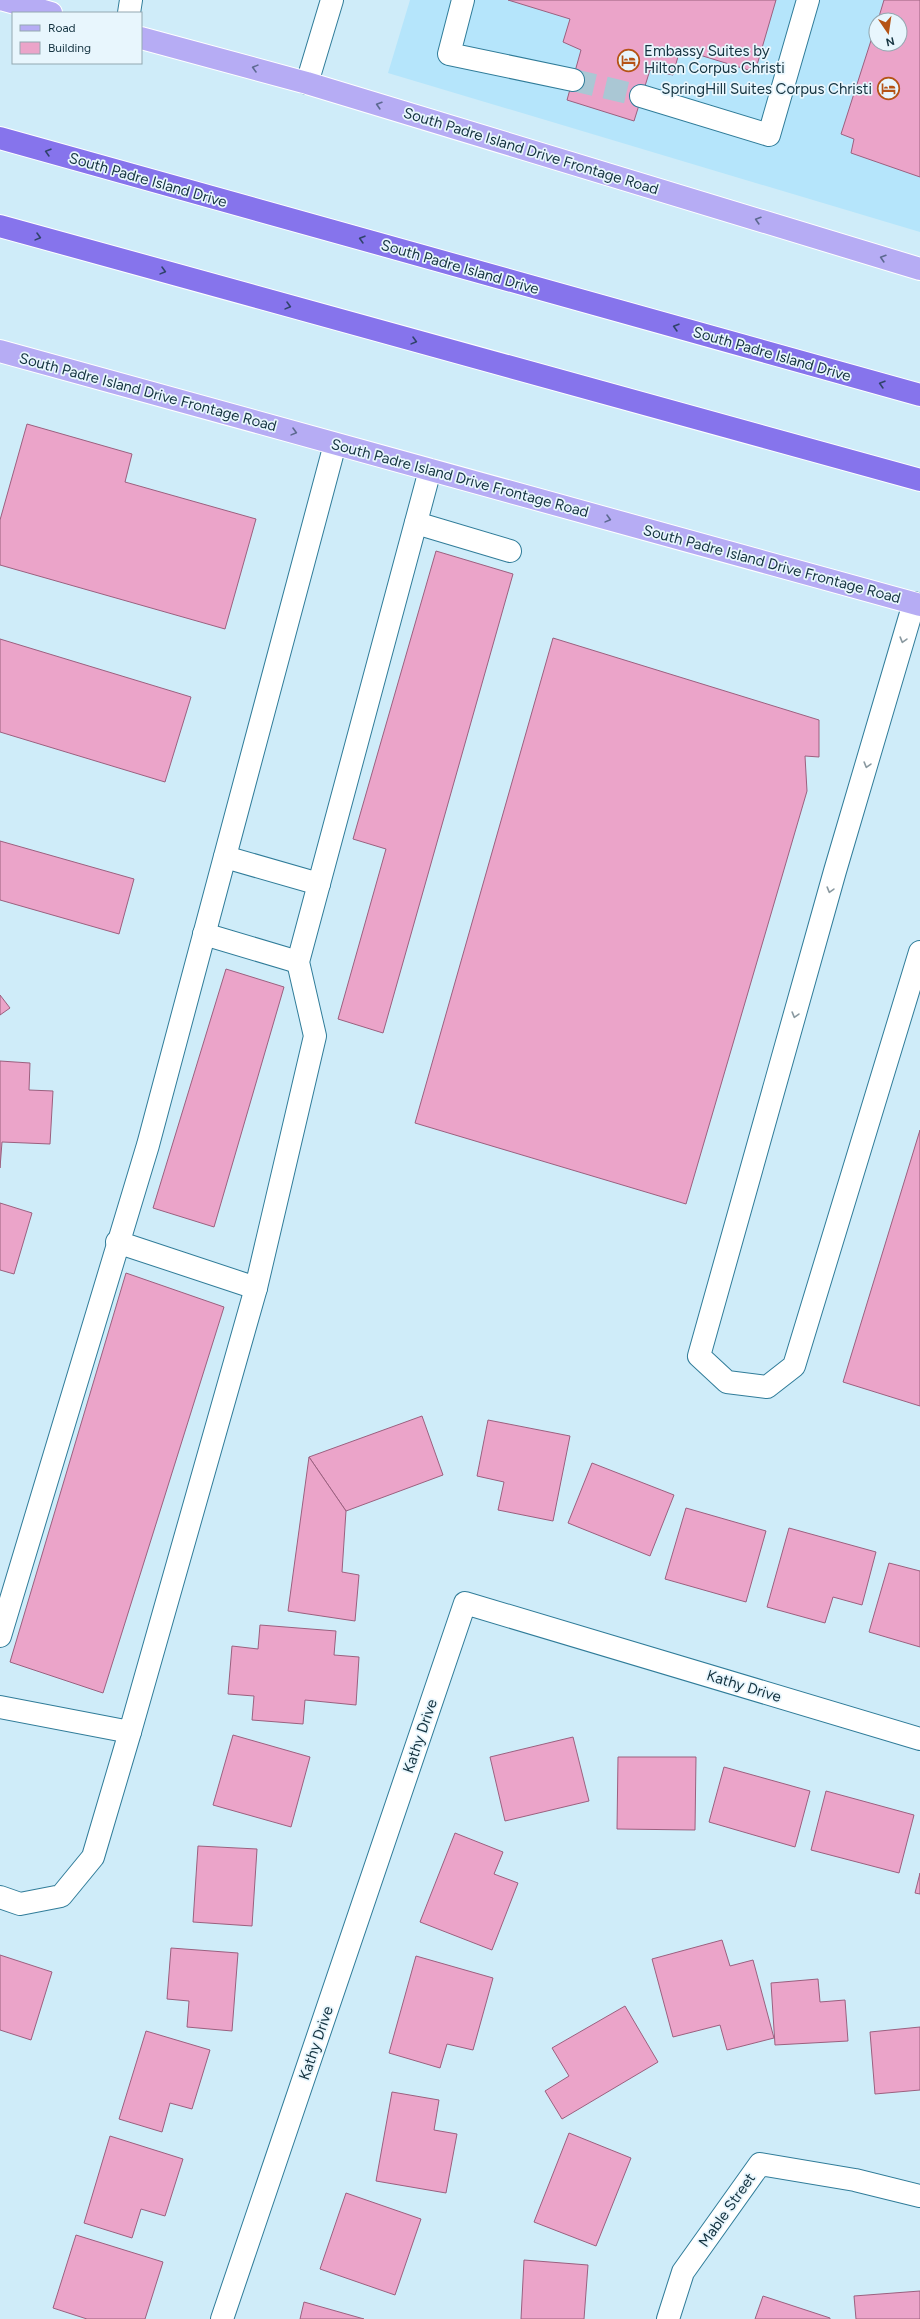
<svg xmlns="http://www.w3.org/2000/svg" width="920" height="2319" font-family="Figtree,sans-serif">
  <rect width="100%" height="100%" fill="#cfecf9"/>
  <path fill="#b5e5fb" fill-rule="evenodd" d="M410,0H920V232L388,73ZM876,20H900V44H876Z"/>
  <g fill="#eba4c9" stroke="#9b607f">
    <path d="M508,0H776L755,72L680,49L673,75L650,70L634,121L567,100L581,50L563,42L570,19Z"/>
    <path d="M884,0H920V177L851,153L854,139L841,134L876,25V44H900V20H878Z"/>
    <path d="M27,424L132,454L125,482L256,519L225,629L0,565V520Z"/>
    <path d="M436,551L513,574L383,1033L338,1019L386,849L353,839Z"/>
    <path d="M553,638L819,720V757L805,756L807,791L686,1204L415,1123Z"/>
    <path d="M0,639L191,697L165,782L0,732Z"/>
    <path d="M0,841L134,879L119,934L0,900Z"/>
    <path d="M226,969L284,987L214,1227L153,1208Z"/>
    <path d="M0,995L10,1008L0,1015Z"/>
    <path d="M0,1061L30,1063L29,1090L53,1091L50,1144L2,1142L0,1168Z"/>
    <path d="M920,1130V1406L843,1382Z"/>
    <path d="M0,1203L32,1213L14,1274L0,1270Z"/>
    <path d="M126,1273L224,1307L103,1693L10,1662Z"/>
    <path d="M422,1416L443,1475L346,1511L309,1457Z"/>
    <path d="M488,1420L570,1436L553,1521L498,1510L504,1482L477,1476Z"/>
    <path d="M309,1457L346,1511L342,1572L359,1575L355,1621L288,1611Z"/>
    <path d="M592,1463L674,1495L650,1556L568,1523Z"/>
    <path d="M686,1508L766,1531L746,1602L665,1579Z"/>
    <path d="M789,1528L876,1552L862,1605L833,1597L825,1623L767,1607Z"/>
    <path d="M889,1563L920,1571V1647L869,1632Z"/>
    <path d="M260,1625L336,1631L334,1655L359,1657L356,1705L305,1700L303,1724L252,1720L254,1696L228,1694L232,1646L258,1649Z"/>
    <path d="M233,1735L310,1757L291,1827L213,1805Z"/>
    <path d="M573,1737L589,1801L505,1821L490,1757Z"/>
    <path d="M618,1757H696L695,1830L617,1829Z"/>
    <path d="M724,1767L810,1791L795,1847L709,1822Z"/>
    <path d="M826,1791L914,1815L899,1873L811,1850Z"/>
    <path d="M455,1833L503,1852L494,1874L518,1883L492,1950L420,1922Z"/>
    <path d="M198,1846L257,1849L252,1926L193,1922Z"/>
    <path d="M920,1873V1894L915,1893Z"/>
    <path d="M722,1940L730,1966L753,1960L774,2038L727,2050L720,2025L673,2037L652,1959Z"/>
    <path d="M171,1948L238,1953L232,2031L187,2027L189,2001L167,1999Z"/>
    <path d="M0,1955L52,1972L31,2040L0,2030Z"/>
    <path d="M416,1956L493,1978L473,2050L447,2044L440,2068L389,2053Z"/>
    <path d="M818,1979L820,2002L845,2000L848,2041L775,2045L771,1983Z"/>
    <path d="M625,2006L658,2062L562,2119L545,2091L569,2076L552,2048Z"/>
    <path d="M920,2027V2090L875,2094L870,2032Z"/>
    <path d="M146,2031L210,2050L192,2109L170,2103L162,2132L119,2119Z"/>
    <path d="M392,2092L439,2100L434,2130L457,2134L446,2193L376,2181Z"/>
    <path d="M569,2133L631,2158L596,2246L534,2222Z"/>
    <path d="M110,2136L183,2159L165,2216L141,2209L132,2238L84,2223Z"/>
    <path d="M346,2193L421,2219L395,2295L320,2269Z"/>
    <path d="M76,2235L163,2262L145,2319H87L53,2308Z"/>
    <path d="M524,2260L588,2265L584,2319H521Z"/>
    <path d="M920,2291V2319H856L854,2296Z"/>
    <path d="M763,2296L830,2318V2319H755Z"/>
    <path d="M304,2302L364,2319H300Z"/>
  </g>
  <g fill="none" stroke-linecap="round" stroke-linejoin="round">
    <path stroke="#aac7d4" stroke-width="22" stroke-dasharray="22 11" stroke-linecap="butt" d="M573,80L641,96"/>
    <defs>
      <g id="minor">
        <path d="M463,0L449,54L573,80"/>
        <path d="M129,13L131,0"/>
        <path d="M307,83L332,0"/>
        <path d="M641,96L769,135L808,0"/>
        <path d="M416,523L510,551"/>
        <path d="M914,603L835,871L699,1356L727,1382L767,1387L794,1366L920,952"/>
        <path d="M225,857L319,884"/>
        <path d="M204,934L298,962"/>
        <path d="M117,1242L256,1288"/>
        <path d="M0,1636L148,1145L335,444"/>
        <path d="M0,1707L130,1732L256,1288L315,1036L298,962L430,470"/>
        <path d="M0,1897L20,1904L61,1896L93,1857L130,1732"/>
        <path d="M222,2319L465,1603L920,1739"/>
        <path d="M668,2319L683,2272L760,2164L855,2180L920,2196"/>
      </g>
      <g id="major">
        <path d="M4,0L51,13"/>
        <path d="M141,38L307,83L920,269"/>
        <path d="M0,351L920,605"/>
      </g>
      <g id="highway">
        <path d="M0,138L920,395"/>
        <path d="M0,226L920,480"/>
      </g>
    </defs>
    <use href="#minor" stroke="#307c99" stroke-width="24"/>
    <use href="#major" stroke="#fff" stroke-width="24"/>
    <use href="#highway" stroke="#fff" stroke-width="24"/>
    <use href="#minor" stroke="#fff" stroke-width="22"/>
    <use href="#major" stroke="#b6acf4" stroke-width="22"/>
    <use href="#highway" stroke="#8674ec" stroke-width="22"/>
  </g>
  <defs><path id="oneway-chevron" d="M-2-3.5L2.5 0L-2 3.5" fill="none" stroke-width="1.6" stroke-linecap="round" stroke-linejoin="round"/></defs>
  <g stroke="#5d6991">
    <use href="#oneway-chevron" transform="translate(255 68) rotate(-165)"/>
    <use href="#oneway-chevron" transform="translate(379 105) rotate(-163)"/>
    <use href="#oneway-chevron" transform="translate(758 220) rotate(-163)"/>
    <use href="#oneway-chevron" transform="translate(883 258) rotate(-163)"/>
    <use href="#oneway-chevron" transform="translate(294 432) rotate(15)"/>
    <use href="#oneway-chevron" transform="translate(608 519) rotate(15)"/>
  </g>
  <g stroke="#30436b">
    <use href="#oneway-chevron" transform="translate(48 152) rotate(-164)"/>
    <use href="#oneway-chevron" transform="translate(38 237) rotate(15)"/>
    <use href="#oneway-chevron" transform="translate(362 239) rotate(-164)"/>
    <use href="#oneway-chevron" transform="translate(163 271) rotate(15)"/>
    <use href="#oneway-chevron" transform="translate(288 306) rotate(15)"/>
    <use href="#oneway-chevron" transform="translate(676 327) rotate(-164)"/>
    <use href="#oneway-chevron" transform="translate(414 341) rotate(15)"/>
    <use href="#oneway-chevron" transform="translate(882 384) rotate(-164)"/>
  </g>
  <g stroke="#8a99a0">
    <use href="#oneway-chevron" transform="translate(903 640) rotate(106)"/>
    <use href="#oneway-chevron" transform="translate(867 765) rotate(106)"/>
    <use href="#oneway-chevron" transform="translate(830 890) rotate(106)"/>
    <use href="#oneway-chevron" transform="translate(795 1015) rotate(106)"/>
  </g>
  <defs>
    <symbol id="hotel-ring" viewBox="-11 -11 22 22"><circle r="9.5" fill="#e8f6fd" stroke="#b55315" stroke-width="1.5"/><path d="M-6-4.5h1.5V1H6V5H4.5V3h-9V5H-6ZM-4 0a1.8 1.8 0 1 1 3.6 0ZM.5 0V-2.5h3Q6-2.5 6 0Z" fill="#b55315"/></symbol>
  </defs>
  <g fill-rule="evenodd">
    <use href="#hotel-ring" x="616" y="48" width="25" height="25"/>
    <use href="#hotel-ring" x="876" y="76" width="25" height="25"/>
  </g>
  <g text-anchor="middle" dominant-baseline="central" stroke-width="3.5" stroke-linejoin="round" paint-order="stroke">
    <g font-size="15" fill="#143340" stroke="#e8f6fd" text-anchor="start">
      <text x="644" y="51">Embassy Suites by<tspan x="644" dy="17">Hilton Corpus Christi</tspan></text>
      <text x="872" y="89" text-anchor="end">SpringHill Suites Corpus Christi</text>
    </g>
    <g font-size="15" fill="#143340" stroke="#e8f6fd">
      <text transform="translate(531 151) rotate(17)">South Padre Island Drive Frontage Road</text>
      <text transform="translate(148 180) rotate(16)">South Padre Island Drive</text>
      <text transform="translate(460 267) rotate(16)">South Padre Island Drive</text>
      <text transform="translate(772 354) rotate(16)">South Padre Island Drive</text>
      <text transform="translate(148 392) rotate(15)">South Padre Island Drive Frontage Road</text>
      <text transform="translate(460 478) rotate(15)">South Padre Island Drive Frontage Road</text>
      <text transform="translate(772 564) rotate(15)">South Padre Island Drive Frontage Road</text>
      <text transform="translate(744 1686) rotate(17)">Kathy Drive</text>
      <text transform="translate(420 1736) rotate(-71)">Kathy Drive</text>
      <text transform="translate(316 2043) rotate(-71)">Kathy Drive</text>
      <text transform="translate(727 2210) rotate(-55)">Mable Street</text>
    </g>
  </g>
  <rect x="12" y="12" width="130" height="52" fill="#e8f6fd" stroke="#93a8b1"/>
  <rect x="20" y="25" width="20" height="6" fill="#b6acf4" stroke="#93a8b1"/>
  <text x="48" y="32" font-size="12" fill="#143340">Road</text>
  <rect x="20" y="42" width="20" height="12" fill="#eba4c9" stroke="#93a8b1"/>
  <text x="48" y="52" font-size="12" fill="#143340">Building</text>
  <g transform="translate(888 32) rotate(167)"><circle r="19" fill="#e8f6fd" stroke="#93a8b1"/>
  <path d="M0-3L7 15L0 10L-7 15Z" fill="#b55315"/>
  <text y="-6" font-size="11" font-weight="bold" text-anchor="middle" fill="#143340">N</text>
  </g>
</svg>
